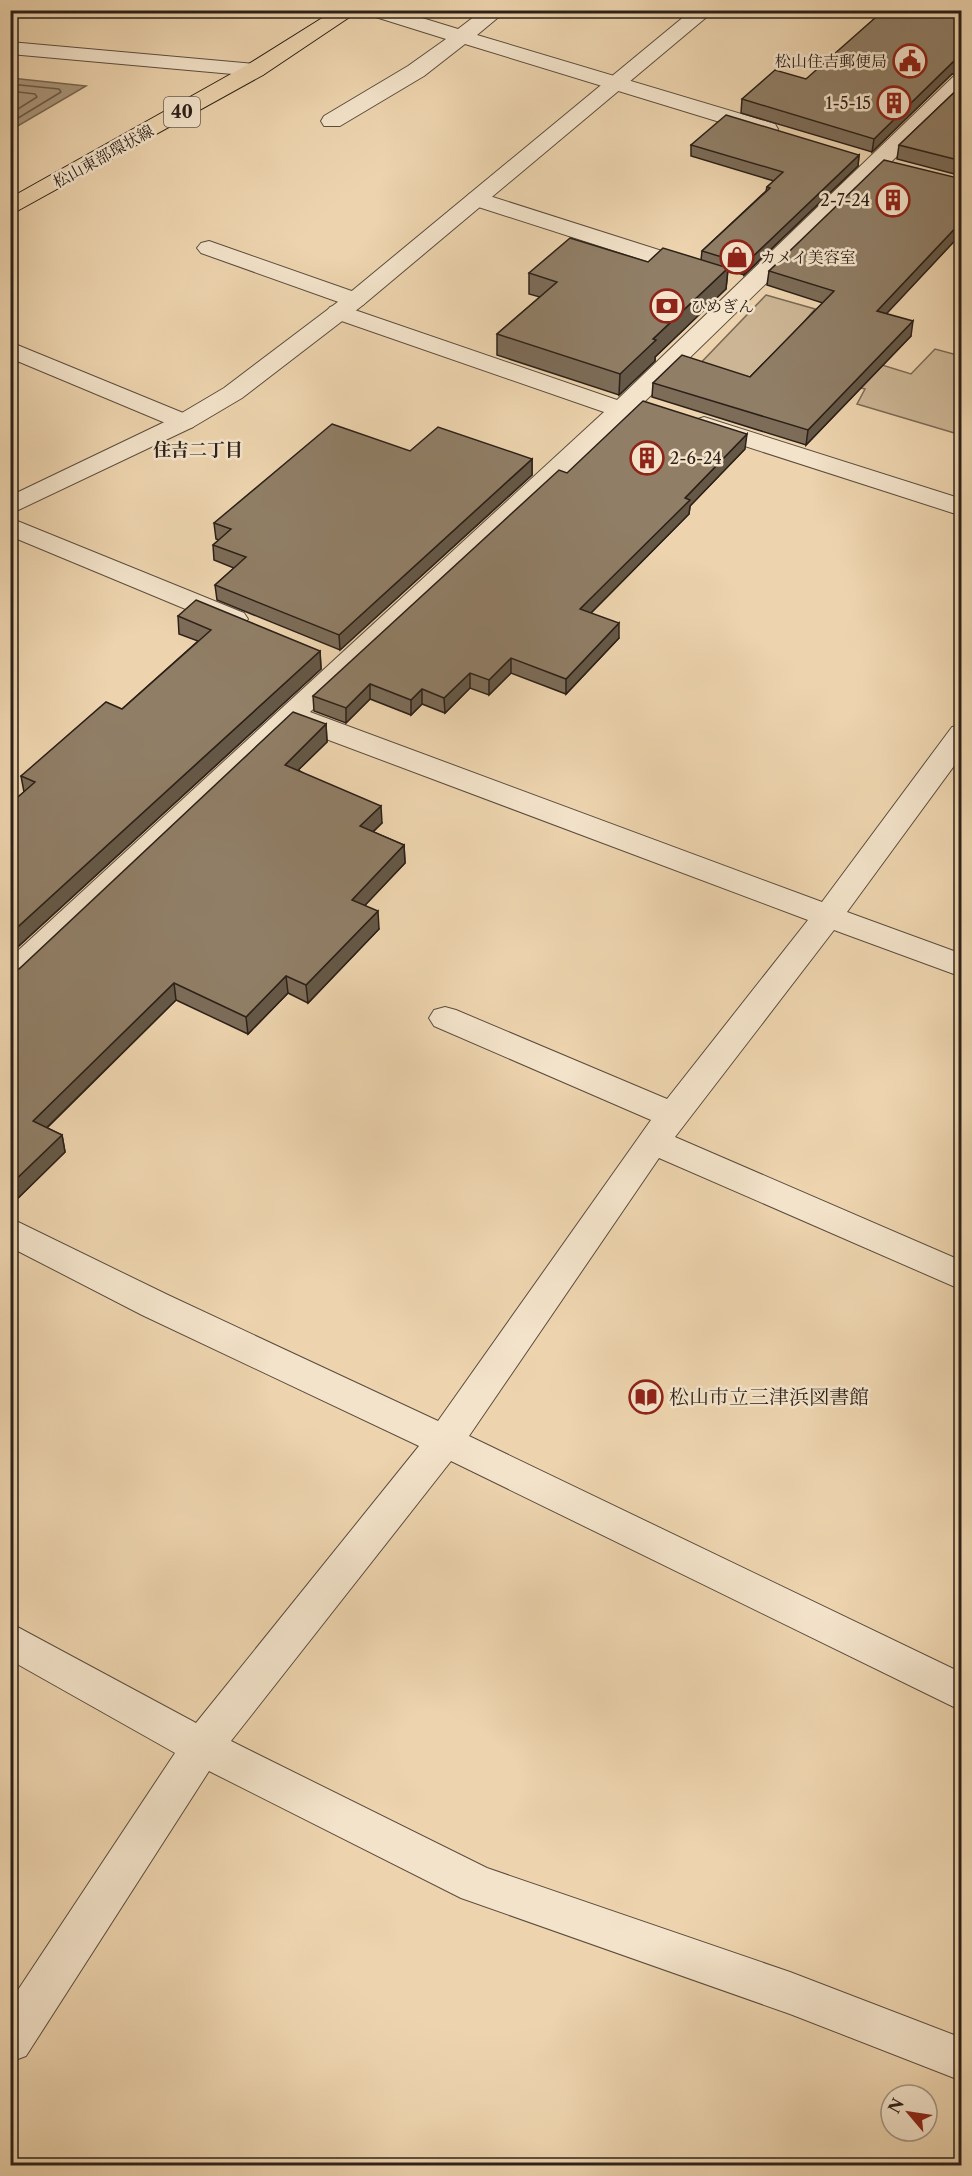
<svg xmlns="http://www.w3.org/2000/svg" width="972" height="2176" font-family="'Libre Caslon Text','Noto Serif JP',serif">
  <rect width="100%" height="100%" fill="#edd4ae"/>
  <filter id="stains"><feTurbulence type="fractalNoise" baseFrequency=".00333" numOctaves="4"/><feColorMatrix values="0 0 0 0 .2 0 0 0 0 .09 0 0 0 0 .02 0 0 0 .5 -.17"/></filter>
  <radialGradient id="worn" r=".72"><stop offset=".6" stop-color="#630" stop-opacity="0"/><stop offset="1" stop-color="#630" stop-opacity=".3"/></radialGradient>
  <path fill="#ccb594" stroke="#7c6a56" stroke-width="1.5" d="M766,295L815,309L791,337L911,374L935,349L961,356V435L857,404L865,389L828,379L801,406L692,372Z"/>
  <path fill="#ab977b" stroke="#786753" stroke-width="1.5" d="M11,78L86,86L11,130Z"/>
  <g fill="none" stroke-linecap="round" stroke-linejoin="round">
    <g stroke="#6c5c4a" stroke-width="1.5">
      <path d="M10,84L59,89L61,92L10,123"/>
      <path d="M10,91L35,94L37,97L10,114"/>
    </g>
    <defs>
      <g id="minor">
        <path d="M363,10H396L458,29L483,10H507L477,35L775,124L778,129L775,134H759L465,44L424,76L340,126H324L321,121L324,116L408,66L446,39L366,14Z"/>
        <path d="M10,42L255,64L263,65L266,70L263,75L255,76L10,54Z"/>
        <path d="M962,75V93L640,406L310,712L822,902L952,727L962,725V755L847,912L962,954V977L834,930L675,1137L962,1261V1290L659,1158L469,1436L962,1673V1711L451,1461L231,1741L487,1868L790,1972L962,2038V2081L790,2014L461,1898L209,1771L26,2056L10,2062V2002L175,1753L10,1660V1623L196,1723L419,1446L142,1315L10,1247V1218L168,1295L438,1421L651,1120L434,1026L429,1018L434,1010L445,1007L456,1010L667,1099L808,920L294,727L21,985L10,988V958L604,412L330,317L326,312L330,307L338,305L346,307L617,400L954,76Z"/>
        <path d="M477,192L706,265L710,270L706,275H690L469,204L466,199L469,194Z"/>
        <path d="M209,241L363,295L367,300L363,305H347L201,253L197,248L201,243Z"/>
        <path d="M10,342L193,417L197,422L193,427L184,430L175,427L10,358Z"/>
        <path d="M704,417L962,499V516L695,430L691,425L695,420Z"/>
        <path d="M10,518L244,613L248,619L244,625L234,627L224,625L10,536Z"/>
      </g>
      <path id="tertiary" d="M692,10H715L363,305L242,398L193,427L10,514V496L175,417L224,388L347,295Z"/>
      <path id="primary" d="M335,10H360L263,75L10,215V198L247,65Z"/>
    </defs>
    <use href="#minor" stroke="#5c4d3e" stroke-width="2"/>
    <use href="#tertiary" stroke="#5c4d3e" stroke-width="2"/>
    <use href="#primary" stroke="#2c2018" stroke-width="2"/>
    <use href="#minor" fill="#f3e3ca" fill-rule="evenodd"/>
    <use href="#tertiary" fill="#f3e3ca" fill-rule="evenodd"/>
    <use href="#primary" fill="#edd4ae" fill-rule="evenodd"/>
  </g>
  <g fill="#7c6c58" stroke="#2c2018" stroke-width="1.5">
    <path d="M962,10V73L952,74L872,152L741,113L742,99L806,79Z"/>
    <path d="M962,85V176L897,159L899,145Z"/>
    <path d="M691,145L859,155L858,166L744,275L728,270L726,289L655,357V361L619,395L497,355V334L540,297L529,294V273L648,262L701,260L702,251L766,191L767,187L774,181L691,156Z"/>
    <path d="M962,179V233L886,313L911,336L806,445L652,397L653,383L750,377L823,303L767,285L769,271Z"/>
    <path d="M745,449L690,506L689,514L591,613L619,638L566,694L511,673L489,695L470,688L445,713L422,704L411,715L370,699L346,723L314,711L313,696Z"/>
    <path d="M410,451L532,459V475L340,650L217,600L215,585L234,568L214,560L213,545L219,540L216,539L214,523Z"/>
    <path d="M178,616L320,651L321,669L10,954V804L24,792L21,776L122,709L198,641L179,634Z"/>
    <path d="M326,724L327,742L298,770L382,823L373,832L404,845L405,863L365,905L379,929L308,1003L288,993L248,1034L176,1000L47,1128L62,1135L65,1152L10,1206V972L19,969Z"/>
  </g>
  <g fill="#655847" stroke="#2c2018" stroke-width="1.5">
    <path d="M962,60V73L952,74L872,152L874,139L954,61Z"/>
    <path d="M859,155L858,166L744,275L745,264Z"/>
    <path d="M962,221V233L876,325L877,311Z"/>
    <path d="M728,268L726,289L655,357V361L619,395L620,374L653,339Z"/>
    <path d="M913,321L911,336L806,445L808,430Z"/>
    <path d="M747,434L745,449L690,506L689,514L580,624V609L685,498Z"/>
    <path d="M532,459V475L340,650L339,635Z"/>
    <path d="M619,623V638L566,694V679Z"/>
    <path d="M320,651L321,669L10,954V934Z"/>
    <path d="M511,658V673L489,695V680Z"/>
    <path d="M470,673V688L445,713L444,698Z"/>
    <path d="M370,684V699L346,723V708Z"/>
    <path d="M422,689V704L411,715V700Z"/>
    <path d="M326,724L327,742L286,782L285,765Z"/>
    <path d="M381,806L382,823L360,844V826Z"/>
    <path d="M404,845L405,863L353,918L352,900Z"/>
    <path d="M378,911L379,929L308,1003L306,985Z"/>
    <path d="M286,976L288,993L248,1034L246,1017Z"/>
    <path d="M174,983L176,1000L36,1138L33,1121Z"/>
    <path d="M62,1135L65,1152L10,1206V1185Z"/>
  </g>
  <g fill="#907e66" stroke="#2c2018" stroke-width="1.5">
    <path d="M884,10H962V60L954,61L874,139L742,99L775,70L806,79Z"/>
    <path d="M962,85V161L899,145Z"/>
    <path d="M726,115L859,155L745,264L702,251L770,188L767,187L783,172L691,145Z"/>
    <path d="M884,160L962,179V221L877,311L913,321L808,430L653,383L682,355L750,377L834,291L769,271Z"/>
    <path d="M570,238L648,262L663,248L728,268L653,339L656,340L620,374L497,334L557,282L529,273Z"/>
    <path d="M643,401L747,434L685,498L690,500L580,609L619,623L566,679L511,658L489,680L470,673L444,698L422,689L411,700L370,684L346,708L313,696L559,470L567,473Z"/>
    <path d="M332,424L410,451L438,427L532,459L339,635L215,585L246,557L213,545L231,529L214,523Z"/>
    <path d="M196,600L320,651L10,934V804L35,782L21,776L106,702L122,709L211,630L178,616Z"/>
    <path d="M293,712L326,724L285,765L381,806L360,826L404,845L352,900L378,911L306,985L286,976L246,1017L174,983L33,1121L62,1135L10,1185V972L19,969Z"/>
  </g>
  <defs>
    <symbol id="civic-ring" viewBox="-11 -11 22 22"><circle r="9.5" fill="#f3e3ca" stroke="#8f2418" stroke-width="1.5"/><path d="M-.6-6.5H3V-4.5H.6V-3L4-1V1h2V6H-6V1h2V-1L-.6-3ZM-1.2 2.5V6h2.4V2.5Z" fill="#8f2418"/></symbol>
    <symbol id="building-ring" viewBox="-11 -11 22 22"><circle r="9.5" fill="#f3e3ca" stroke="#8f2418" stroke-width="1.5"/><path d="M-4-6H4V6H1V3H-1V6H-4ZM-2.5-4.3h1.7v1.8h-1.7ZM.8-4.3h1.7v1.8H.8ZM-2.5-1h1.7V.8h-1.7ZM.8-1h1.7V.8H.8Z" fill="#8f2418"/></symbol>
    <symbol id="shop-ring" viewBox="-11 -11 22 22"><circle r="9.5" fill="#f3e3ca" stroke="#8f2418" stroke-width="1.5"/><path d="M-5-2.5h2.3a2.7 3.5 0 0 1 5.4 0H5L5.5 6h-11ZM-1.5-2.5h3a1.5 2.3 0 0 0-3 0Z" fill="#8f2418"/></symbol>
    <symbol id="bank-ring" viewBox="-11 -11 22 22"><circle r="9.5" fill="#f3e3ca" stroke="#8f2418" stroke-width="1.5"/><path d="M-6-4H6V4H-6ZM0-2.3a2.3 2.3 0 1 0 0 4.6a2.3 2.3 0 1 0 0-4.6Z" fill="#8f2418"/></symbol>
    <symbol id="library-ring" viewBox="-11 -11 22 22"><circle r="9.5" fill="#f3e3ca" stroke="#8f2418" stroke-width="1.5"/><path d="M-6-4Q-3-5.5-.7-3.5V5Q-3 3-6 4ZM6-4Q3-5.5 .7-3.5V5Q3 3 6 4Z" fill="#8f2418"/></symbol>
  </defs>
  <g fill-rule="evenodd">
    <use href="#civic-ring" x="891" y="42" width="38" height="38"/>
    <use href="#building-ring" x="875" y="84" width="38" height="38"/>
    <use href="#building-ring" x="874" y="181" width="38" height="38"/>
    <use href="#shop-ring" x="718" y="238" width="38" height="38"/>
    <use href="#bank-ring" x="648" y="287" width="38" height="38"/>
    <use href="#building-ring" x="628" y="439" width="38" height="38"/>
    <use href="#library-ring" x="627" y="1378" width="38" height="38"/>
  </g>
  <g text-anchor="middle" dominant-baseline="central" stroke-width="5" stroke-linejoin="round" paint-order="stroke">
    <g font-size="16" fill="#2c2018" stroke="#f3e3ca" text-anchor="end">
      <text x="887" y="61">松山住吉郵便局</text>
      <text x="871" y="103">1-5-15</text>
      <text x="870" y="200">2-7-24</text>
      <text x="760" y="257" text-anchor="start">カメイ美容室</text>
      <text x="690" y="306" text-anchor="start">ひめぎん</text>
      <text x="670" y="458" text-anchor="start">2-6-24</text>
    </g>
    <g font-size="16" fill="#2c2018" stroke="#f3e3ca">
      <text transform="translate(103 156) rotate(-29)">松山東部環状線</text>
    </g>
    <rect fill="#f3e3ca" stroke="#685a4d" stroke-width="1.5" x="164" y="97" width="36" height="30" rx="4.5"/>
    <g font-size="18" font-weight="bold" fill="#2c2018">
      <text x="182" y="112">40</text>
    </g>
    <g font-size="18" font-weight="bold" fill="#2c2018" stroke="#f3e3ca">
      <text x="198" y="450">住吉二丁目</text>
    </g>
    <g font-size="20" fill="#2c2018" stroke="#f3e3ca" text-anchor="start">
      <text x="669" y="1397">松山市立三津浜図書館</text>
    </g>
  </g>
  <rect width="972" height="2176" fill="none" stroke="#edd4ae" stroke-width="36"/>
  <rect x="12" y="12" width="948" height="2152" fill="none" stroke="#2c2018" stroke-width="3"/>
  <rect x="18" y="18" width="936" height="2140" fill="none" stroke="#2c2018" stroke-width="1.5"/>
  <g transform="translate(909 2113) rotate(299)"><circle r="28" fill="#f3e3ca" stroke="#a39583" stroke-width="1.5"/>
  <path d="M0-4.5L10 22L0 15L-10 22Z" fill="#8f2418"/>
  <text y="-9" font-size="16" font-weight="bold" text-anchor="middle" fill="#2c2018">N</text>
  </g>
  <rect width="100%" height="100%" filter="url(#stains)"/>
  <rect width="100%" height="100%" fill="url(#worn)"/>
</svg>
